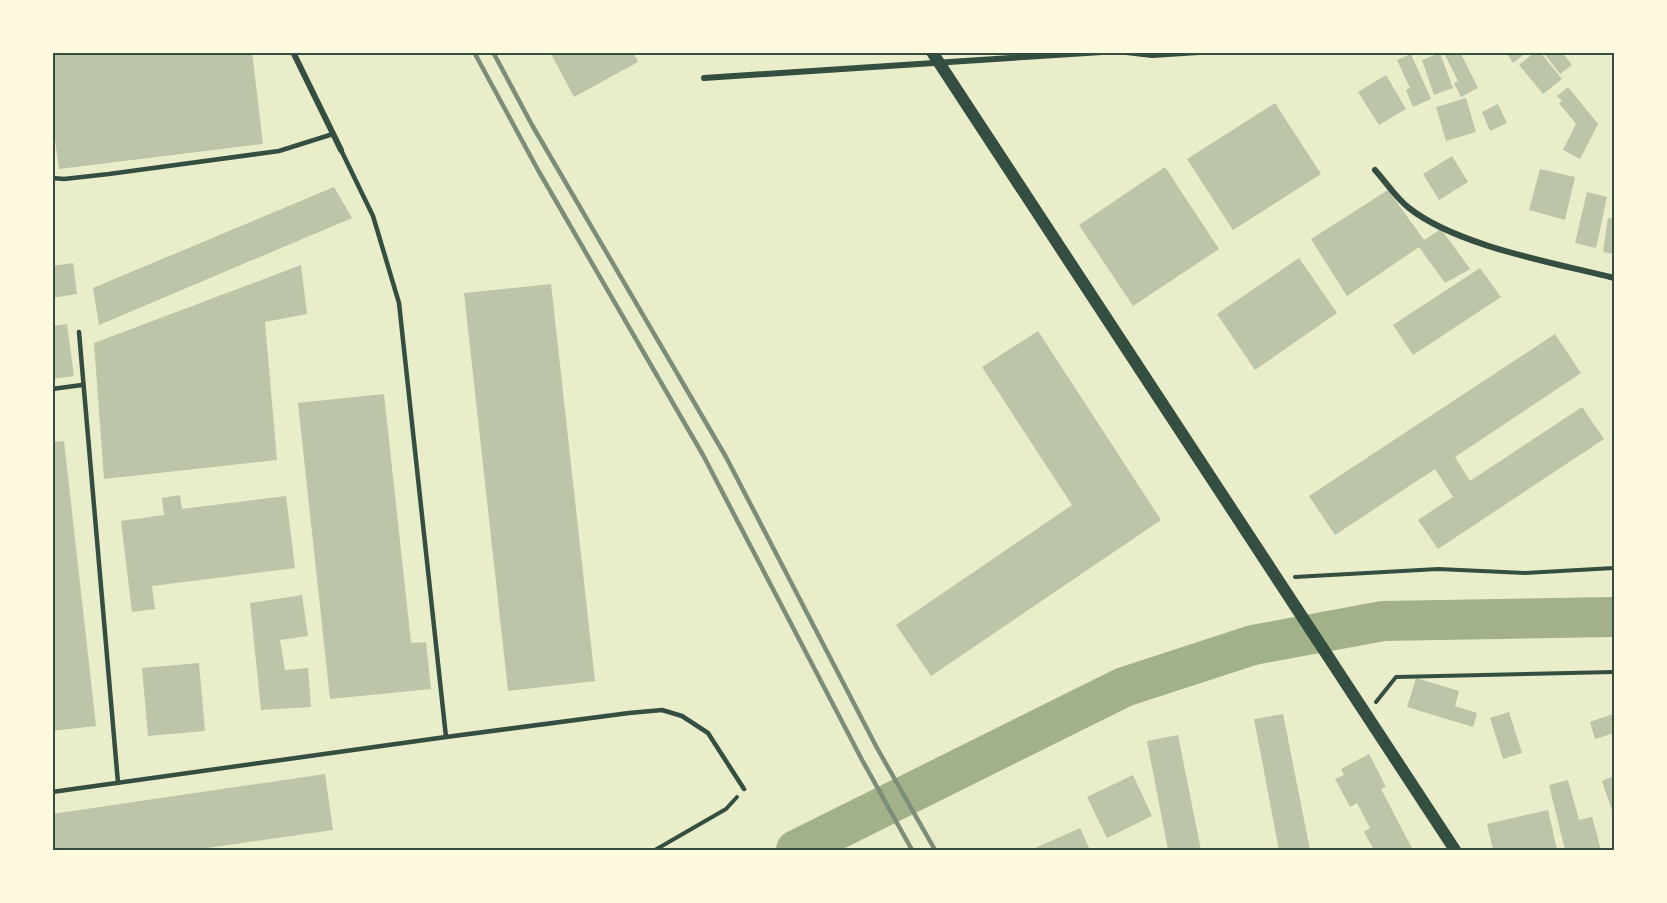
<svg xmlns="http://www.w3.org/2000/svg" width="1667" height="903" font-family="'Fira Sans',sans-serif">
  <rect width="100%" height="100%" fill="#e9edc9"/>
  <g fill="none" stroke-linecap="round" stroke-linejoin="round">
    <path stroke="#a3b18a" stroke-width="40" d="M796,850L1124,687L1253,645L1383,621L1614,617"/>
  </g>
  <g fill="#bcc5a7">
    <path d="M52,52H252L263,144L59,169L52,118Z"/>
    <path d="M550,52H633L638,62L574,97Z"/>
    <path d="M1460,52L1478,88L1461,97L1454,83L1458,81L1444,53Z"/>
    <path d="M1506,52H1527L1513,63Z"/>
    <path d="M1535,52H1540L1562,79L1543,94L1519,65Z"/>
    <path d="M1543,52H1562L1572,65L1560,74Z"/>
    <path d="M1440,53L1453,88L1434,95L1422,60Z"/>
    <path d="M1411,54L1431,99L1413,107L1406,90L1410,88L1397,60Z"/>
    <path d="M1386,75L1406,109L1379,125L1358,92Z"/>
    <path d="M1568,87L1598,124L1580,159L1563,150L1576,124L1559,103L1562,101L1557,96Z"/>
    <path d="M1466,98L1476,132L1446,141L1436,107Z"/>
    <path d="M1275,103L1321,174L1233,230L1187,159Z"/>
    <path d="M1498,104L1507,123L1490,131L1482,112Z"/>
    <path d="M1452,156L1468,182L1439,200L1423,174Z"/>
    <path d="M1165,167L1219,249L1133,306L1079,225Z"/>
    <path d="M1540,169L1575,177L1565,220L1529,210Z"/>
    <path d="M334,187L352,218L99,325L93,288Z"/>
    <path d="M1388,190L1424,240L1441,229L1470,269L1445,283L1419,247L1347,296L1311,239Z"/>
    <path d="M1587,192L1607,197L1596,248L1575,243Z"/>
    <path d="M1608,218L1614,219V254L1603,252Z"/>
    <path d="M1299,258L1337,313L1255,370L1217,314Z"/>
    <path d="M73,263L77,294L52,298V266Z"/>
    <path d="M301,265L307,314L265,322L277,460L104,479L94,343Z"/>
    <path d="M1480,268L1501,297L1413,355L1393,325Z"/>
    <path d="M551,284L595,681L508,691L464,293Z"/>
    <path d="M67,324L74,376L52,379V326Z"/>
    <path d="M1038,331L1161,520L931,676L896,625L1072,505L982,367Z"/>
    <path d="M1555,334L1581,373L1455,457L1470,481L1582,407L1604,439L1438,549L1418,520L1453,497L1435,469L1335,535L1309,496Z"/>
    <path d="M384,394L411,643L426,642L431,689L330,699L298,403Z"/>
    <path d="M64,441L96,726L52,731V442Z"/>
    <path d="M180,495L182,509L286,496L295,568L152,586L155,609L132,612L121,521L164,515L162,498Z"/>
    <path d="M302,595L308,636L280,640L285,670L308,668L311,707L261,710L250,603Z"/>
    <path d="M199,663L205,731L148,736L142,668Z"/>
    <path d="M1416,678L1459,691L1455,706L1477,713L1473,727L1407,707Z"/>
    <path d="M1509,712L1522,753L1503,759L1490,718Z"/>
    <path d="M1283,714L1310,850H1279L1254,719Z"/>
    <path d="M1613,714L1614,733L1595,739L1590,722Z"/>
    <path d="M1178,735L1201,850H1168L1147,741Z"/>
    <path d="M1369,754L1386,787L1381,789L1413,850H1374L1364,832L1370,828L1357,803L1350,807L1335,779L1344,775L1341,769Z"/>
    <path d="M325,774L333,830L193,850H52V814Z"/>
    <path d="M1133,775L1152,816L1107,838L1087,797Z"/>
    <path d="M1614,776V816L1602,781Z"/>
    <path d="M1568,780L1579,820L1592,817L1601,850H1565L1549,785Z"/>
    <path d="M1548,810L1557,850H1493L1487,824Z"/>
    <path d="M1080,828L1090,850H1031Z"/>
  </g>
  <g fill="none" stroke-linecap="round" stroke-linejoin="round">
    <g stroke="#344e41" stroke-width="4">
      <path d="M1295,577L1438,569L1525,573L1614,568"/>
      <path d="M1376,702L1396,677L1614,672"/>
      <path d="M655,850L726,809L737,797"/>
    </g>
    <g stroke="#344e41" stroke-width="4.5">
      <path d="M341,150L373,216L399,303L446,737"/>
      <path d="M52,178L64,179L109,174L279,151L333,134"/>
      <path d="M79,332L118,783"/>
      <path d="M52,389L82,385"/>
      <path d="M52,792L446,737L629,713L662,710L682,716L708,733L744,789"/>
    </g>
    <g stroke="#344e41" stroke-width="6">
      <path d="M293,52L341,150"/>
      <path d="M1126,52L1152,55L1199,52"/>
      <path d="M704,78L1102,52"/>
      <path d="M1375,170C1386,182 1396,198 1409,208C1457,246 1555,263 1614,278"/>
    </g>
    <path stroke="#344e41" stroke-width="12" d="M932,52L1455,850"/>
    <g stroke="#7c8e77" stroke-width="4.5">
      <path d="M474,52L538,170L703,455L861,758L912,850"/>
      <path d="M493,52L532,125L726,457L877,748L935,850"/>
    </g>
  </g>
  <rect width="1667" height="903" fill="none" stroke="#fefae0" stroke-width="108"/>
  <rect x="54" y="54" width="1559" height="795" fill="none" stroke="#344e41" stroke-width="2"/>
</svg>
